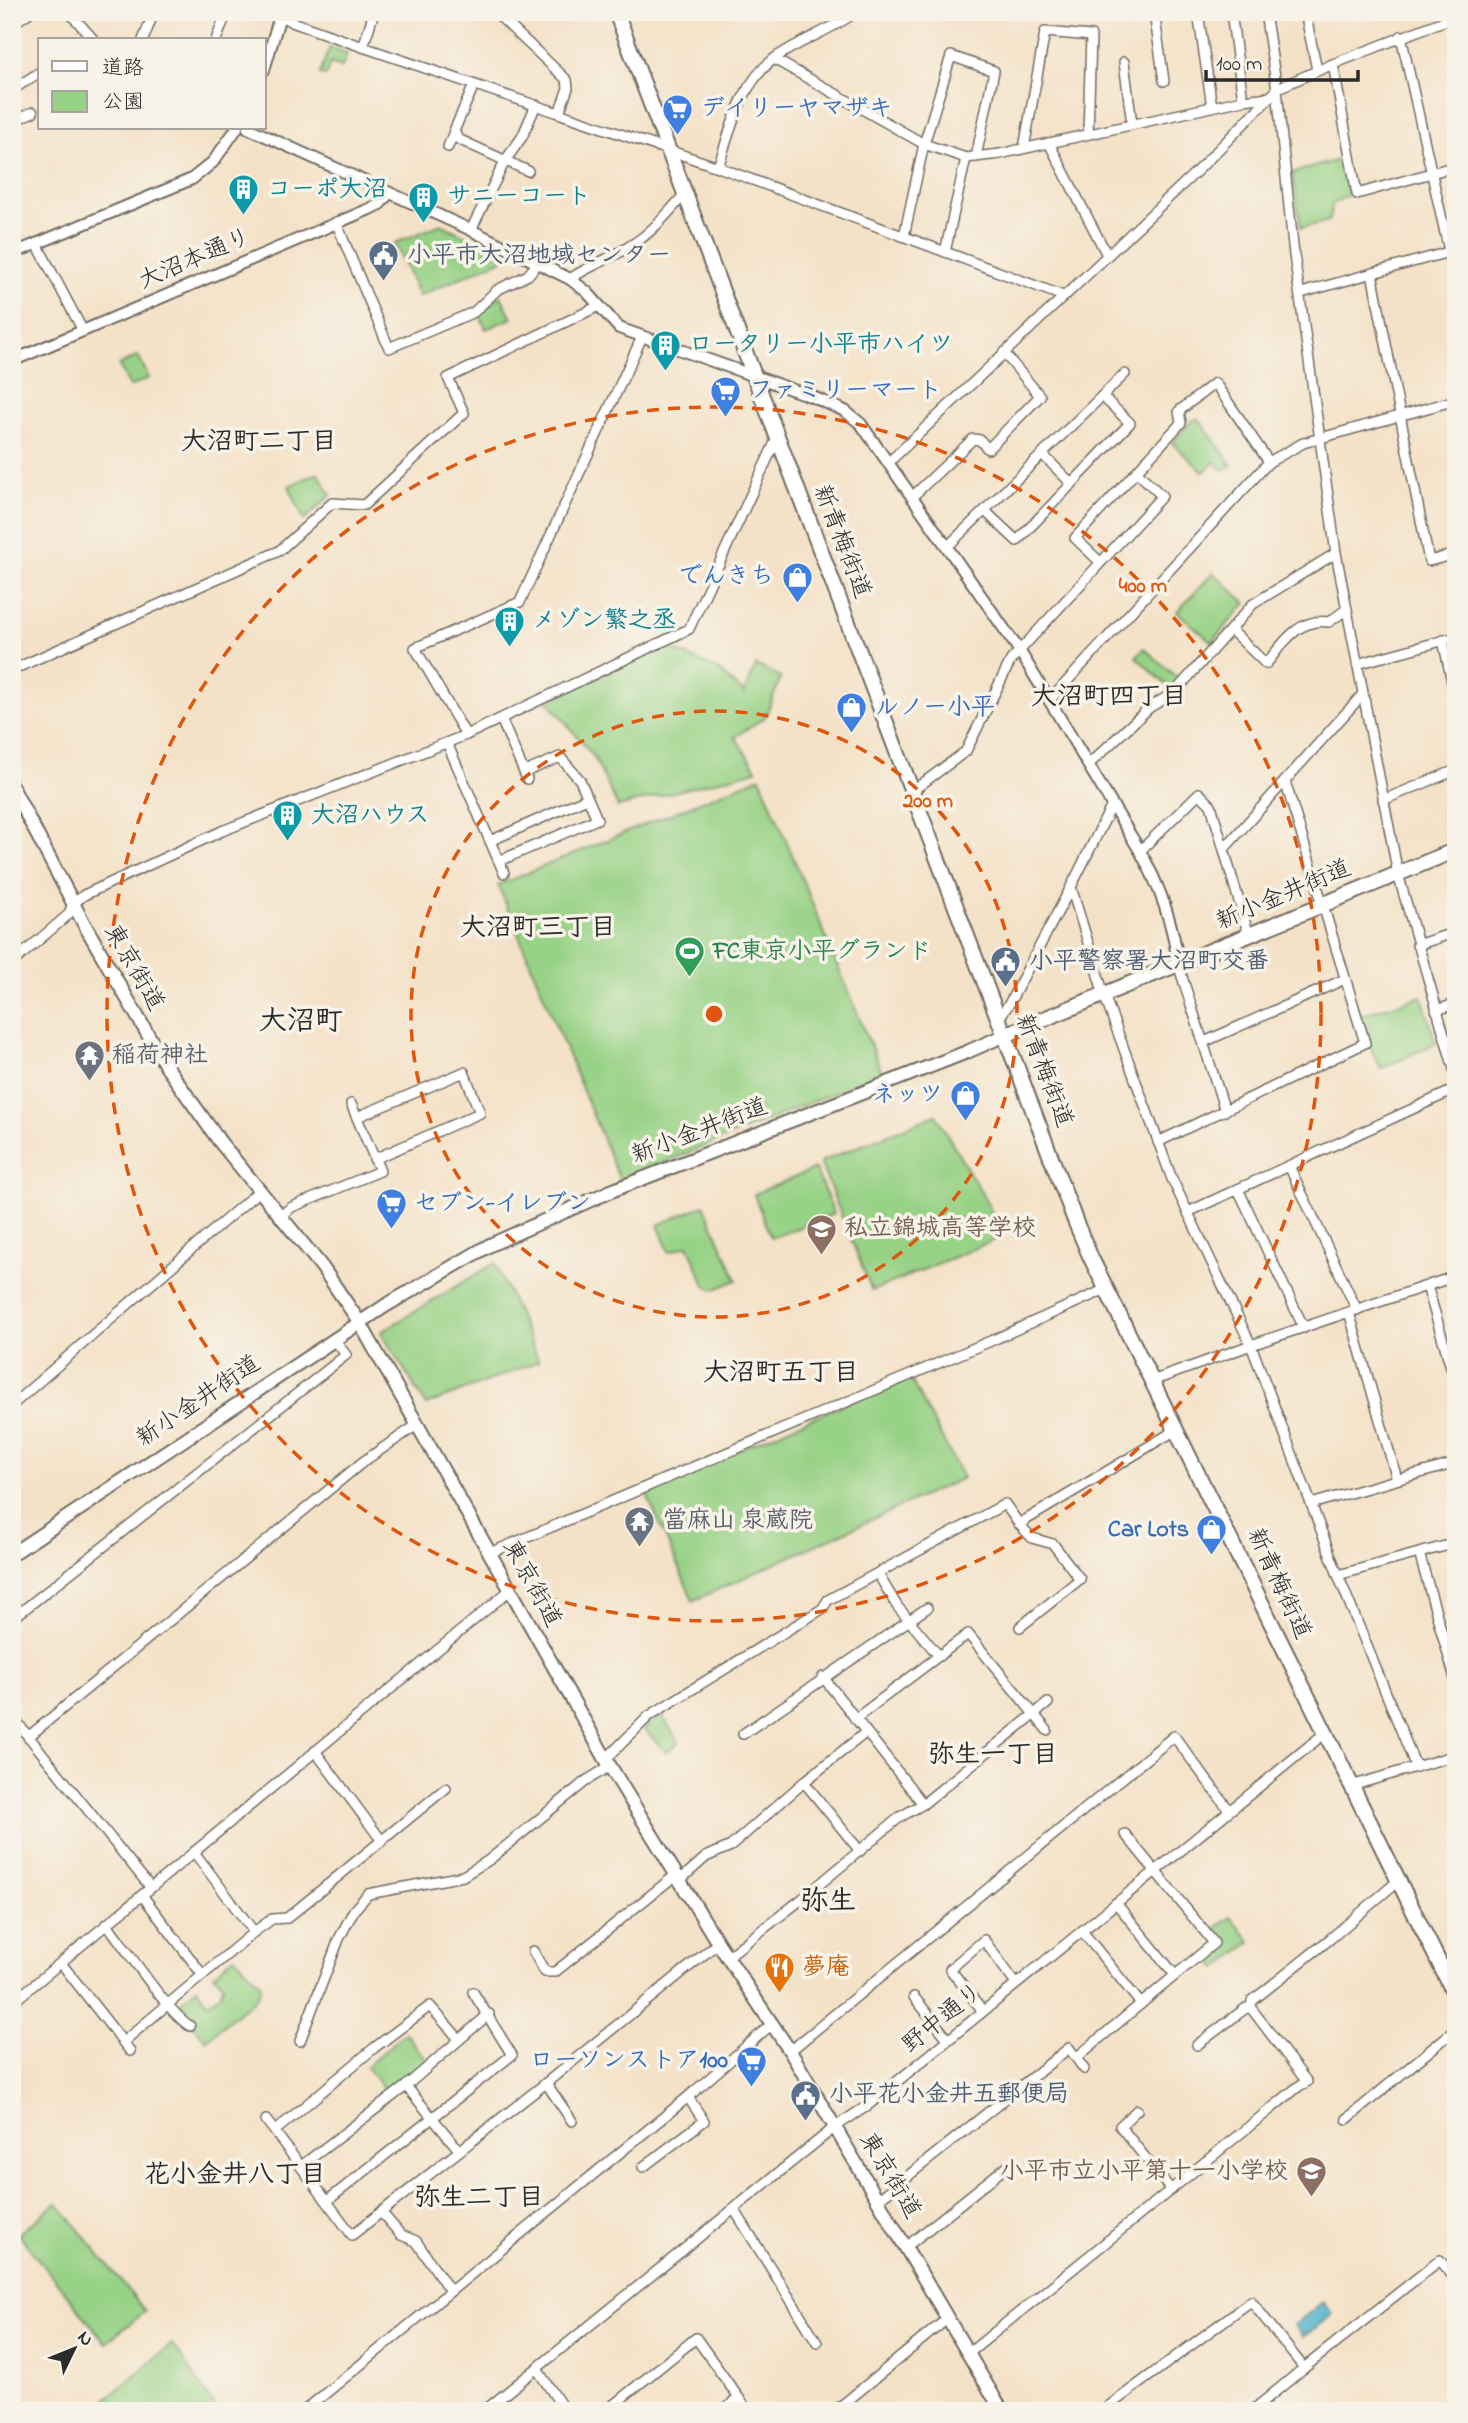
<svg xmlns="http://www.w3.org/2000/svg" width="1468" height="2423" font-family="'Indie Flower','Klee One',sans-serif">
  <rect width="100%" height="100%" fill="#f7f3e8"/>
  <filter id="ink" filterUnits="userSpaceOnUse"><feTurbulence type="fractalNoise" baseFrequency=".0143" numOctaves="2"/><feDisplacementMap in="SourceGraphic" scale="14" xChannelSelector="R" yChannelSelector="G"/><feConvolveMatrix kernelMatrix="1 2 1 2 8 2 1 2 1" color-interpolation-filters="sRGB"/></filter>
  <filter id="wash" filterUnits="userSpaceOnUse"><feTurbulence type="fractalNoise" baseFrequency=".00686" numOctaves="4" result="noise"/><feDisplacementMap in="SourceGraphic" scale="28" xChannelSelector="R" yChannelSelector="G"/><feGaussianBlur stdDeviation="1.57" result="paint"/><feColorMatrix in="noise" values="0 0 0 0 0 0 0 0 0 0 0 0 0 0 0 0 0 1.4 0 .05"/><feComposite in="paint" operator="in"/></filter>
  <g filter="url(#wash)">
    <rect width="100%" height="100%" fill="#f4e2c8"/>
    <g fill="#98d286" stroke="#627e58" stroke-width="2">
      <path d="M330,47L347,53L342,67L330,63L326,76L320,74Z"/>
      <path d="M1342,159L1348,195L1332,205L1329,221L1301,228L1292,173Z"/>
      <path d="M441,224L508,257L419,296L395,243Z"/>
      <path d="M501,296L512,318L486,329L479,314Z"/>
      <path d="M138,356L149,378L130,387L119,365Z"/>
      <path d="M1198,418L1232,465L1224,470L1214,462L1204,472L1172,443L1189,423Z"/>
      <path d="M318,473L331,495L304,520L289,486Z"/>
      <path d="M1213,573L1246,603L1212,642L1177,612Z"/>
      <path d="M663,645L718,670L744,693L756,665L781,677L765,717L735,737L757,770L618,807L594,757L548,701Z"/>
      <path d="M1144,648L1180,680L1171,689L1136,657Z"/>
      <path d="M760,777L882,1073L620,1181L498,885Z"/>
      <path d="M1422,996L1436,1043L1381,1069L1369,1045L1370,1042L1361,1015Z"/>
      <path d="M936,1115L989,1206L998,1231L995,1240L872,1291L820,1162Z"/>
      <path d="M815,1169L834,1214L771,1238L754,1194Z"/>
      <path d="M704,1205L737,1280L713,1290L705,1285L688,1245L669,1252L658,1225Z"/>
      <path d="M495,1263L539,1361L426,1405L381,1332Z"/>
      <path d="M909,1376L963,1478L693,1601L645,1490Z"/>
      <path d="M661,1714L679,1743L666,1752L644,1729Z"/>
      <path d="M1231,1917L1251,1942L1217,1969L1206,1956L1221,1944L1211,1932Z"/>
      <path d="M234,1956L261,1984L258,1996L206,2040L177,2006L196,1988L208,2003L222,1993L221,1989L224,1986L214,1974Z"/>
      <path d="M405,2033L428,2061L388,2094L366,2067Z"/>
      <path d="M57,2203L145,2311L106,2343L18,2234Z"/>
      <path d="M172,2344L217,2410L92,2411Z"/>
    </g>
    <path fill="#4bb1ca" stroke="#3b6e7a" stroke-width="2" d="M1323,2302L1333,2314L1303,2337L1294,2325Z"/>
  </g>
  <g filter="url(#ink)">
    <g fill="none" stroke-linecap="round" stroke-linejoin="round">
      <defs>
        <g id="minor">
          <path d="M69,12L94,40"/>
          <path d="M274,12L292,22L363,47L718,167L1063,296"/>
          <path d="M495,12L567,80L568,88L559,113"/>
          <path d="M1154,12L1164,81"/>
          <path d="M1198,12L1212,107"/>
          <path d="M1231,12L1243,100"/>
          <path d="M1265,12L1277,90L1294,255L1336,553L1398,874L1456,1076"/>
          <path d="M1305,12L1317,70"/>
          <path d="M12,24L30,12"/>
          <path d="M1401,36L1456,282"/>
          <path d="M143,40L154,12"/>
          <path d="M216,40L227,12"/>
          <path d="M363,47L374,12"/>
          <path d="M774,59L924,144L966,158L1000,154L1243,100L1270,97"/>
          <path d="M1124,62L1132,124"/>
          <path d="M1333,64L1357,194L1456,166"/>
          <path d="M12,83L15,88L40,72"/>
          <path d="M474,85L454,131L458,139L528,171"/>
          <path d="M12,121L33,112"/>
          <path d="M1049,143L1107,255"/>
          <path d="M448,147L454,131"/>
          <path d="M1024,148L1045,32L1091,36L1088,134"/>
          <path d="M718,167C731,129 740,84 775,58C801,40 831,30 856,12"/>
          <path d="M336,222L389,348L474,312L497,290L528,275L538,263"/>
          <path d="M471,230L505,161L522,137L536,105"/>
          <path d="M904,236L924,144L951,56L994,71L976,157"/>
          <path d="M37,244L83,331"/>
          <path d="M945,252L966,158"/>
          <path d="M1372,273L1429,561L1456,554"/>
          <path d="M570,279C590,265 613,258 633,244C653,232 669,211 685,194"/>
          <path d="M1301,293L1456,250"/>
          <path d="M1102,396L1125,374"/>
          <path d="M1043,455L1072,484"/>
          <path d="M889,462L1198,170L1280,87L1333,64L1456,16"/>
          <path d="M912,497L973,439L980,440L988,449L1040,396L1004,353"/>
          <path d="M947,547L1102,396L1130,423L1017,541L985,511"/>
          <path d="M1100,562L1075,538L1181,423L1179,411L1215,383L1269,462"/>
          <path d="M1231,630L1266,664C1283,643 1299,617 1329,622L1347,609"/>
          <path d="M1443,640L1456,701"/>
          <path d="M1357,664L1456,637"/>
          <path d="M12,670L279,551L332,503L364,505L464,413L448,378L599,306"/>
          <path d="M1049,701L1269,462L1303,443L1456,400"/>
          <path d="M501,719L527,779"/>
          <path d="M466,735L415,648L520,602L642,337"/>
          <path d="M447,743L504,873"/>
          <path d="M1088,765L1150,707L1174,693L1253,604L1336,553"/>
          <path d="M911,792L966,751L1011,660L1162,496L1137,472"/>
          <path d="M1383,800L1456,770"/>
          <path d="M490,841L587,798"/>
          <path d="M1224,849L1363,694"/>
          <path d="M1140,851L1199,793L1211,805L1249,936"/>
          <path d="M499,861L597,819L580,780L560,757L525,772"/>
          <path d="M1071,887L1104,995L1172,1179L1251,1345L1338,1575L1416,1767"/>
          <path d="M1417,945L1456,932"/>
          <path d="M12,963L68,915L73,904L84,895L222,831L466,735L689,629L777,438"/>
          <path d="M1178,964L1225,1111"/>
          <path d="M1436,1010L1456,1004"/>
          <path d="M998,1019L1009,1004L1071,887L1112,805"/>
          <path d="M1204,1042L1345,979"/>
          <path d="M357,1117L464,1072L480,1113L374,1159"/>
          <path d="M1158,1142L1365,1043L1285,781"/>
          <path d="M1289,1166L1357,1310"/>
          <path d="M1238,1189L1304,1328"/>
          <path d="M1188,1212L1456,1089"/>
          <path d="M281,1215L292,1207L380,1171L351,1104"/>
          <path d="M1427,1286L1456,1384"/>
          <path d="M1349,1312L1397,1479"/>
          <path d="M1152,1381L1251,1345L1456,1276"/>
          <path d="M12,1405L260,1190"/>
          <path d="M1311,1504L1456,1463"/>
          <path d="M1019,1524L1032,1538L1053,1544L1080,1579L1020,1627"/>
          <path d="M490,1553L993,1340L1106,1289"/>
          <path d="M1419,1553L1456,1682"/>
          <path d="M878,1574L897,1606L939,1656"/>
          <path d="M1338,1575L1456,1543"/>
          <path d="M12,1619L346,1355L335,1340"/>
          <path d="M823,1677L923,1804"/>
          <path d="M12,1716L151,1888"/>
          <path d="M855,1719L968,1634L1047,1730"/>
          <path d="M743,1734L927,1608"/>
          <path d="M28,1737L364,1461L417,1425"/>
          <path d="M315,1751L382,1841"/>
          <path d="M606,1759L649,1716L822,1609L828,1600L1005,1504L1019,1524L1176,1430"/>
          <path d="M804,1782L860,1851"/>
          <path d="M1351,1786L1456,1755"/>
          <path d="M194,1852L254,1932"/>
          <path d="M680,1880L706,1857L731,1846L804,1782L865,1733"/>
          <path d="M142,1895L202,1974"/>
          <path d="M1116,1903L1175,1975"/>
          <path d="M107,1924C125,1947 168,2013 190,2026"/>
          <path d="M1082,1931L1141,2004"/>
          <path d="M533,1951L545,1972H555L677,1874"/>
          <path d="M727,1957L802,1899L900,1817L923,1804L1048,1703"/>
          <path d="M61,1963L130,2051"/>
          <path d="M914,1997L948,2039"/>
          <path d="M12,2003L510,1590"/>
          <path d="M1251,2008L1252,2001L1330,1939L1399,1880"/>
          <path d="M983,2011L950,1969L984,1940L1016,1984"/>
          <path d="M300,2041L339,1939L354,1910L368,1894L463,1876L489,1860L586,1781L610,1766"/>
          <path d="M123,2042L254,1932L272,1919L287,1918L446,1788"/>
          <path d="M1197,2045L1246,2008H1251"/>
          <path d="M790,2051L1174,1736L1229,1810"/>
          <path d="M1076,2058L1214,1943L1125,1834"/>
          <path d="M546,2083L572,2121"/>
          <path d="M406,2086L459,2150"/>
          <path d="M1137,2110L1120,2126L1171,2190"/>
          <path d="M1347,2119L1456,2029"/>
          <path d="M266,2120L352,2235L546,2083L718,1943"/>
          <path d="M275,2131L374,2048L430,2006L459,2039"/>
          <path d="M301,2166L406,2086L489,2014"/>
          <path d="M643,2167L704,2121L688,2097"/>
          <path d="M879,2199L1069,2048L1084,2069"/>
          <path d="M327,2201L512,2055L473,1992"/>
          <path d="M734,2209L817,2342"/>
          <path d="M381,2212L401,2235L416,2241L450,2291"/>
          <path d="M906,2247L1006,2167"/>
          <path d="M969,2353L1299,2086L1307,2082L1251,2008"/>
          <path d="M537,2369L565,2411"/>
          <path d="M304,2411L688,2097L772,2024"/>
          <path d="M484,2411L835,2127L867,2106L1325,1733"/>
          <path d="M606,2411L696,2338L748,2411"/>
          <path d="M723,2411L739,2398"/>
          <path d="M835,2411L948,2318"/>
          <path d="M1102,2411L1251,2301L1304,2368L1440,2260L1456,2280"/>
          <path d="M1252,2411L1304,2368"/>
        </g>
        <g id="tertiary">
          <path d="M264,70L281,12"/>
          <path d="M248,128L471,230L570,279L587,292L619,328L813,397L845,411L861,424L1019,650L1140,851C1159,884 1174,926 1178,964"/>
          <path d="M12,254L192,179L213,162L237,128"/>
          <path d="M12,361L379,205L389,193"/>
        </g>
        <g id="secondary">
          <path d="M12,787L83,922L166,1066L220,1142L322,1267L360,1323L608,1763L718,1943L790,2051L1002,2411"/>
          <path d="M12,1554L385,1306L490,1245L611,1191L967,1052L1005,1035"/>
        </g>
        <g id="primary">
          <path d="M616,12L1076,1223L1091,1258C1213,1504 1335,1750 1456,1997"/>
          <path d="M1005,1035L1456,850"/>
        </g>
      </defs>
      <use href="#minor" stroke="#716b62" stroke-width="12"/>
      <use href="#tertiary" stroke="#716b62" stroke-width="14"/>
      <use href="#secondary" stroke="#716b62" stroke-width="16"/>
      <use href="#primary" stroke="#716b62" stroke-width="18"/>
      <use href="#minor" stroke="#fff" stroke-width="9"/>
      <use href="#tertiary" stroke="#fff" stroke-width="10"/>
      <use href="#secondary" stroke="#fff" stroke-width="12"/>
      <use href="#primary" stroke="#fff" stroke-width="14"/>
    </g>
  </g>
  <g fill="none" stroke="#df570e" stroke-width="3.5" stroke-dasharray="12 9">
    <circle cx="714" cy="1014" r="303"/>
    <circle cx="714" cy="1014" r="607"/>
  </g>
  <defs>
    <symbol id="supermarket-pin" viewBox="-11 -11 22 30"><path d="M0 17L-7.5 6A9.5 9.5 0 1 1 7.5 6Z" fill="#3f7fe0" stroke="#f7f3e8"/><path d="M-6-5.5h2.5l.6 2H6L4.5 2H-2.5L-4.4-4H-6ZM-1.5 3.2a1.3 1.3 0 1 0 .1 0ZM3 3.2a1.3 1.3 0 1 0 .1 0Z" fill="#fff"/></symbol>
    <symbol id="building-pin" viewBox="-11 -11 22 30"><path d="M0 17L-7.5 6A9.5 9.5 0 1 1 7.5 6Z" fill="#0f9aa8" stroke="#f7f3e8"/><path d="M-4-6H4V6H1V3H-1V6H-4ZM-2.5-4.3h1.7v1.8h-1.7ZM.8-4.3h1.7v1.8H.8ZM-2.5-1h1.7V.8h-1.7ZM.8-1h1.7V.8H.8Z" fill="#fff"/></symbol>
    <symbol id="civic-pin" viewBox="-11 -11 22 30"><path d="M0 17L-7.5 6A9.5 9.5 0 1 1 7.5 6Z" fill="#5c6f8a" stroke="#f7f3e8"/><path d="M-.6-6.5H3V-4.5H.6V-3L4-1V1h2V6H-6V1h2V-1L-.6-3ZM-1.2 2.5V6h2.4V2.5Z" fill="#fff"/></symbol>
    <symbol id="shop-pin" viewBox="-11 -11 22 30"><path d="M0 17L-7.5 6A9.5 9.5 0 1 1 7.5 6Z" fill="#3f7fe0" stroke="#f7f3e8"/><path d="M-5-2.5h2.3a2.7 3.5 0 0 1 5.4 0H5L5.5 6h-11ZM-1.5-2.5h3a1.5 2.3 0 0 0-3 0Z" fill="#fff"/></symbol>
    <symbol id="stadium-pin" viewBox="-11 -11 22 30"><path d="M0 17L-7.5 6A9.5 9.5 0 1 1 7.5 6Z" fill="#2e9e5b" stroke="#f7f3e8"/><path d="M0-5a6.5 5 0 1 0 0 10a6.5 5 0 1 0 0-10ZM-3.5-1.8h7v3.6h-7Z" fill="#fff"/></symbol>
    <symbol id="temple-pin" viewBox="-11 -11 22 30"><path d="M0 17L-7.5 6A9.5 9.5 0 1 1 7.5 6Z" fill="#6b7280" stroke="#f7f3e8"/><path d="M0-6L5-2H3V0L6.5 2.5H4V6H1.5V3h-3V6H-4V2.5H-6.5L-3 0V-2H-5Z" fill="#fff"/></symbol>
    <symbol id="school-pin" viewBox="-11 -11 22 30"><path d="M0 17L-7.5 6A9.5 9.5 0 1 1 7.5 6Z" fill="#8d6e63" stroke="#f7f3e8"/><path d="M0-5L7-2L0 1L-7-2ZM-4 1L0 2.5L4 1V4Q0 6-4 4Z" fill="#fff"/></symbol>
    <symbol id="restaurant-pin" viewBox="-11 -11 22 30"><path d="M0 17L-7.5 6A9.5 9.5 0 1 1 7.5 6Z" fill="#e8710a" stroke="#f7f3e8"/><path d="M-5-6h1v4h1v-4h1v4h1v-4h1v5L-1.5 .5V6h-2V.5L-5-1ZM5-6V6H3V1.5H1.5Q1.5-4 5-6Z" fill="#fff"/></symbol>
  </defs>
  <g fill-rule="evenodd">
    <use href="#supermarket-pin" x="660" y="92" width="35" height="47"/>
    <use href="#building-pin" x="226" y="172" width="35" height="47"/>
    <use href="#building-pin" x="406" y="180" width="35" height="47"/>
    <use href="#civic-pin" x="366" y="238" width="35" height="47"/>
    <use href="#building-pin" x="648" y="328" width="35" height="47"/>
    <use href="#supermarket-pin" x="708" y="374" width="35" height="47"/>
    <use href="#shop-pin" x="780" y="560" width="35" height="47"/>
    <use href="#building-pin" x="492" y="604" width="35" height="47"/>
    <use href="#shop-pin" x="834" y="690" width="35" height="47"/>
    <use href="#building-pin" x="270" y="798" width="35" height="47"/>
    <use href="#stadium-pin" x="672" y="934" width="35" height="47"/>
    <use href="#civic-pin" x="988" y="944" width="35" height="47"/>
    <use href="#temple-pin" x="72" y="1038" width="35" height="47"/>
    <use href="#shop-pin" x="948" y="1078" width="35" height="47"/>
    <use href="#supermarket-pin" x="374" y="1186" width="35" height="47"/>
    <use href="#school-pin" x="804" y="1212" width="35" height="47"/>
    <use href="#temple-pin" x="622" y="1504" width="35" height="47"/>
    <use href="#shop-pin" x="1194" y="1512" width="35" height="47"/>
    <use href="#restaurant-pin" x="762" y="1950" width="35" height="47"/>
    <use href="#supermarket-pin" x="734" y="2044" width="35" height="47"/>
    <use href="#civic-pin" x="788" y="2078" width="35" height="47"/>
    <use href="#school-pin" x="1294" y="2154" width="35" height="47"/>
  </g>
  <g text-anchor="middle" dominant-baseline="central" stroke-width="7" stroke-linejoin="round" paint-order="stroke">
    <g font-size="24" font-weight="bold" fill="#366cbe" stroke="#f7f3e8" text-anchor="start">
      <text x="701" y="109">デイリーヤマザキ</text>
      <text x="749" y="391">ファミリーマート</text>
      <text x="774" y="577" text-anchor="end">でんきち</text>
      <text x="875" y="708">ルノー小平</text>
      <text x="943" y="1095" text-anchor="end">ネッツ</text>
      <text x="414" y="1204">セブン-イレブン</text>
      <text x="1189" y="1530" text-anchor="end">Car Lots</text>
      <text x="728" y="2061" text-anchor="end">ローソンストア100</text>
    </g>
    <g font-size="24" font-weight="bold" fill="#0d838f" stroke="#f7f3e8" text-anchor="start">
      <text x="267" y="190">コーポ大沼</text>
      <text x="447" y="197">サニーコート</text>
      <text x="689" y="345">ロータリー小平市ハイツ</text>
      <text x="532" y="621">メゾン繁之丞</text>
      <text x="311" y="816">大沼ハウス</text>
    </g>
    <g font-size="24" font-weight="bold" fill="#4e5e75" stroke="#f7f3e8" text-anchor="start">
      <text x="407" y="256">小平市大沼地域センター</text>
      <text x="1029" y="962">小平警察署大沼町交番</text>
      <text x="829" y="2095">小平花小金井五郵便局</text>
    </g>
    <g font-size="24" fill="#2b2b2b" stroke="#f7f3e8">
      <text transform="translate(195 260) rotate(-23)">大沼本通り</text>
      <text transform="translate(841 542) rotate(69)">新青梅街道</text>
      <text transform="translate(1284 896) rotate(-23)">新小金井街道</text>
      <text transform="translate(133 968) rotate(60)">東京街道</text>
      <text transform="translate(1043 1071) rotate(69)">新青梅街道</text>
      <text transform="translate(700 1132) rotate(-21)">新小金井街道</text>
      <text transform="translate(199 1402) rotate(-34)">新小金井街道</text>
      <text transform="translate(531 1584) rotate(61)">東京街道</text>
      <text transform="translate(1278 1584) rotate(65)">新青梅街道</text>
      <text transform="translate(943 2019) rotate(-39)">野中通り</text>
      <text transform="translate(889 2176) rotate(59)">東京街道</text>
    </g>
    <g font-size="24" font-weight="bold" fill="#27864d" stroke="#f7f3e8" text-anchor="start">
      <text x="713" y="952">FC東京小平グランド</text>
    </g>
    <g font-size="24" font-weight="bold" fill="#5b616d" stroke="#f7f3e8" text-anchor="start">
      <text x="112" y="1056">稲荷神社</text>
      <text x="663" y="1521">當麻山 泉蔵院</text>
    </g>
    <g font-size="24" font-weight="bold" fill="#785e54" stroke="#f7f3e8" text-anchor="start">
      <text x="844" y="1229">私立錦城高等学校</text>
      <text x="1288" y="2172" text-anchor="end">小平市立小平第十一小学校</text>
    </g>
    <g font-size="24" font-weight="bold" fill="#c56008" stroke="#f7f3e8" text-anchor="start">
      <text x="802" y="1968">夢庵</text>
    </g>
    <g font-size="26" font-weight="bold" fill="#2b2b2b" stroke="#f7f3e8">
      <text x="259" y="443">大沼町二丁目</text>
      <text x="1109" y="698">大沼町四丁目</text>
      <text x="538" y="929">大沼町三丁目</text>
      <text x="781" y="1374">大沼町五丁目</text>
      <text x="993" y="1756">弥生一丁目</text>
      <text x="235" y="2176">花小金井八丁目</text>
      <text x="479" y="2199">弥生二丁目</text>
    </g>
    <g font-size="28" font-weight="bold" fill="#2b2b2b" stroke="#f7f3e8">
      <text x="301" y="1022">大沼町</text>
      <text x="828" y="1902">弥生</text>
    </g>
  </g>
  <circle cx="714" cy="1014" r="10" fill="#df570e" stroke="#f7f3e8" stroke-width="3.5"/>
  <g font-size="21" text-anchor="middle" font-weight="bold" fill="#df570e" stroke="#f7f3e8" stroke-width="7" stroke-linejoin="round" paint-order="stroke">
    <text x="1143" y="592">400 m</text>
    <text x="928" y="807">200 m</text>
  </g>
  <rect width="1468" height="2423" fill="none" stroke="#f7f3e8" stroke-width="42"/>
  <rect x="38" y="38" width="228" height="91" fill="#f7f3e8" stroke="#a5a39c" stroke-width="2"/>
  <rect x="52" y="61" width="35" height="10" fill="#ffffff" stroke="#a5a39c" stroke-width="2"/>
  <text x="102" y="74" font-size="21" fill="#2b2b2b">道路</text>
  <rect x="52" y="91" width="35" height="21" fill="#98d286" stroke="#a5a39c" stroke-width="2"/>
  <text x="102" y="108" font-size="21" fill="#2b2b2b">公園</text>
  <g transform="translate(74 2349) rotate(47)" stroke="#f7f3e8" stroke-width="5" paint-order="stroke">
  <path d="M0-5L12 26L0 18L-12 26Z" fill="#2b2b2b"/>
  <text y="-10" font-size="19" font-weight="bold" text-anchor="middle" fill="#2b2b2b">N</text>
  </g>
  <path d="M1206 70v10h152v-10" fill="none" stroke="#2b2b2b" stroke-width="3.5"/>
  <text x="1216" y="70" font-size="21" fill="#2b2b2b" stroke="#f7f3e8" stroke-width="5" paint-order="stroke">100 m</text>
</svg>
